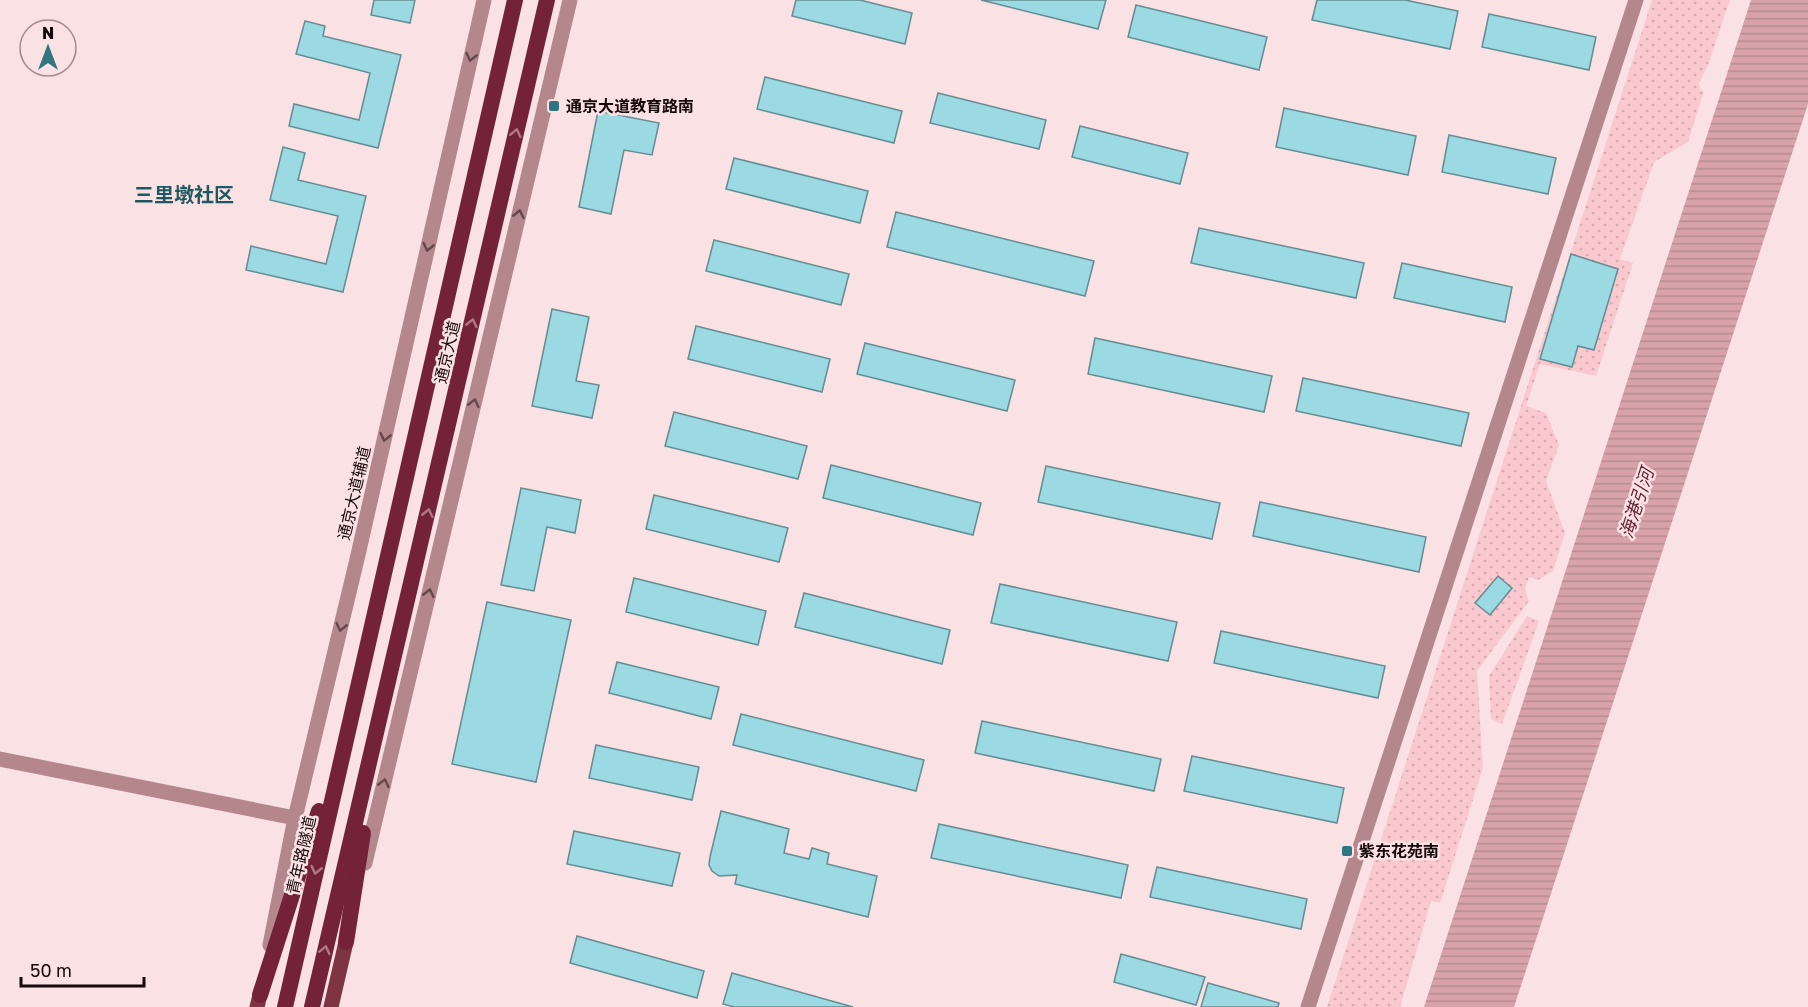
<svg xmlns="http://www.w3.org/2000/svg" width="1808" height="1007" font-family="'Golos Text','Noto Sans SC',sans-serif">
  <defs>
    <pattern id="grass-dots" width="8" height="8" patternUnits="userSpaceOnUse" patternTransform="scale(1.5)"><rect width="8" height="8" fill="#fac9cf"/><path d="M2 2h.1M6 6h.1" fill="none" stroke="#d5abb0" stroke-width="1.8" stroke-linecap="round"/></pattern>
    <pattern id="water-rules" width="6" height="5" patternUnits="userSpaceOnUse" patternTransform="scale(1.5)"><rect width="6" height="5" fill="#d7a2a9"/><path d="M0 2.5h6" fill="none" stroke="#b88a90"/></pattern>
  </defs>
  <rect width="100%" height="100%" fill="#fae1e4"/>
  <g fill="url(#grass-dots)">
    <path d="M1652,0H1730L1708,65L1699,83L1700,90L1704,91L1688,142L1654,162L1620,259L1633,263L1596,376L1540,364L1526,406L1546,413L1559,445L1546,481L1565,533L1553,571L1538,580L1529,577L1525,589L1529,601L1477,671L1483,768L1440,903L1431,901L1400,1007H1327Z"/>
    <path d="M1527,616L1539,621L1502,724L1491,719L1489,676Z"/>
  </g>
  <path fill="url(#water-rules)" d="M1751,0H1808V104L1514,1007H1424Z"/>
  <g fill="#9bd9e3" stroke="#648c93" stroke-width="1.5">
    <path d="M374,0H415L410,23L371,15Z"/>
    <path d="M796,0H860L912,13L905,44L792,16Z"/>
    <path d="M981,0H1106L1098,29Z"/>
    <path d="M1317,0H1405L1458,11L1450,49L1312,20Z"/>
    <path d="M1136,5L1267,37L1259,70L1128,37Z"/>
    <path d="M1489,14L1596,37L1589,70L1482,47Z"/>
    <path d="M305,21L325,26L323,36L401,55L378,148L289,126L294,104L359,120L370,73L296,54Z"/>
    <path d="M765,77L902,111L894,143L757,109Z"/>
    <path d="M938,93L1046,120L1039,149L930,123Z"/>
    <path d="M1284,108L1416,136L1408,175L1276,147Z"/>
    <path d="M598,111L659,123L652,155L624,150L611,214L579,207Z"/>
    <path d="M1080,126L1188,153L1180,184L1072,157Z"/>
    <path d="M1449,135L1556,158L1548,194L1442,172Z"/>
    <path d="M283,147L305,153L298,180L366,196L343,292L246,270L251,246L326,264L338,216L270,200Z"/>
    <path d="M734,158L868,191L860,223L726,189Z"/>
    <path d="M896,212L1094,261L1085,296L887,247Z"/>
    <path d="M1199,228L1364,263L1356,298L1191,263Z"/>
    <path d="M714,240L849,274L841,305L706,271Z"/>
    <path d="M1571,254L1618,269L1594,350L1578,346L1572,367L1540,359Z"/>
    <path d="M1402,263L1512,287L1505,322L1394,298Z"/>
    <path d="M552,309L589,317L576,381L599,385L592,418L532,406Z"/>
    <path d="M696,326L830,359L822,392L688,359Z"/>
    <path d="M1095,338L1272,376L1264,412L1088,374Z"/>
    <path d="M865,343L1015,380L1007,411L857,374Z"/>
    <path d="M1303,378L1469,413L1461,446L1296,411Z"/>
    <path d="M674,412L807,446L798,479L665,446Z"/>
    <path d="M831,465L981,503L973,535L823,498Z"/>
    <path d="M1046,466L1220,503L1212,539L1038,502Z"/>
    <path d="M521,488L581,500L575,533L547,527L534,591L501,585Z"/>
    <path d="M654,495L788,528L779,562L646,529Z"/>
    <path d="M1260,502L1426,537L1419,572L1253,536Z"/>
    <path d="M1498,576L1512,588L1490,615L1475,603Z"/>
    <path d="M634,578L766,611L758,645L626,612Z"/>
    <path d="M1000,584L1177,622L1168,661L991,623Z"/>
    <path d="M804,593L950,630L942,664L795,627Z"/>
    <path d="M487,602L571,620L536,782L452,764Z"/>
    <path d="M1221,631L1385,666L1378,698L1214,663Z"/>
    <path d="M617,662L719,687L711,719L609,693Z"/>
    <path d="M741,714L924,760L916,791L733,745Z"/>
    <path d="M982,721L1161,759L1154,791L975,753Z"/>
    <path d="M596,745L699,767L692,800L589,778Z"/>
    <path d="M1192,756L1344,788L1337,823L1184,791Z"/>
    <path d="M721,811L789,829L784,853L809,859L812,848L829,853L827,864L877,876L868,917L735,884L737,875L719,876L712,871L709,865L710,857Z"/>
    <path d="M939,824L1128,865L1121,898L931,858Z"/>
    <path d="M574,831L680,853L672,886L567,864Z"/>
    <path d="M1157,867L1307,899L1301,929L1150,897Z"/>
    <path d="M577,936L704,971L697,998L570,963Z"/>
    <path d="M1121,954L1205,977L1196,1005L1114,982Z"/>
    <path d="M732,973L853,1007H734L723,1004Z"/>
    <path d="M1208,983L1279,1003L1278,1007H1201Z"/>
  </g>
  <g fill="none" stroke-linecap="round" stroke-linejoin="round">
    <g stroke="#b4878d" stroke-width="15">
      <path d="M0,759L295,818"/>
      <path d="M365,863L570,0"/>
      <path d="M270,945L295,818L358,555L484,0"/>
      <path d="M1308,1007L1636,0"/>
    </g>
    <g stroke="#7f3443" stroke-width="15">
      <path d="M257,1007L260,995"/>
      <path d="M331,1007L346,942"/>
    </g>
    <g stroke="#742237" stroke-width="16">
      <path d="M346,942L363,833"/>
      <path d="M260,995L319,811"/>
      <path d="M285,1007L515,0"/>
      <path d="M312,1007L547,0"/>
    </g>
  </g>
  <defs><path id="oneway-chevron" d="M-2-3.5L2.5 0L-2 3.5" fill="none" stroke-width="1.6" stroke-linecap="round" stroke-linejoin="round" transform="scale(1.5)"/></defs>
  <g stroke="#64484c">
    <use href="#oneway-chevron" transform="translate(471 57) rotate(103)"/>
    <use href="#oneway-chevron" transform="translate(519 214) rotate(-77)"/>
    <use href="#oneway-chevron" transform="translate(428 247) rotate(103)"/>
    <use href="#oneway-chevron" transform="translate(474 403) rotate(-77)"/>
    <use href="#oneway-chevron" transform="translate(385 437) rotate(103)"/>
    <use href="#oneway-chevron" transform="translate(429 593) rotate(-77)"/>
    <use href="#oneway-chevron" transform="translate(341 627) rotate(103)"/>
    <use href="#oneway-chevron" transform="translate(384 783) rotate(-77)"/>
  </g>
  <g stroke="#b07885">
    <use href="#oneway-chevron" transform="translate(516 133) rotate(-77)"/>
    <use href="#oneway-chevron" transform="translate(472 323) rotate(-77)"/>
    <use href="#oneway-chevron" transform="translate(428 513) rotate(-77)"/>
    <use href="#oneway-chevron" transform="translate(316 870) rotate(103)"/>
    <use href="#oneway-chevron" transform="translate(325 950) rotate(-77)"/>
  </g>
  <g fill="#2f7681" stroke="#fae1e4" stroke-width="2">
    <rect x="548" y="100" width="12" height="12" rx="3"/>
    <rect x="1341" y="845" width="12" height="12" rx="3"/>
  </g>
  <g text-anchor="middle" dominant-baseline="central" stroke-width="5" stroke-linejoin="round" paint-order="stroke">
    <g font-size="16" font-weight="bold" fill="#14080a" stroke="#fae1e4" text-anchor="start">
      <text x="566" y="106">通京大道教育路南</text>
      <text x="1359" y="851">紫东花苑南</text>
    </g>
    <g font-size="16" fill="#14080a" stroke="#fae1e4">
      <text transform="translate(447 352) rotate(-77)">通京大道</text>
      <text transform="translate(354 493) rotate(-77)">通京大道辅道</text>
      <text transform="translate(301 855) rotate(-77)">青年路隧道</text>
    </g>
    <g font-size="18" font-style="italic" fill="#632230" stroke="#fae1e4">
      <text transform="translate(1636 503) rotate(-72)">海港引河</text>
    </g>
    <g font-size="20" font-weight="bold" fill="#1d575f" stroke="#fae1e4">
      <text x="184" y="194">三里墩社区</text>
    </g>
  </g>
  <g transform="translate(48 48)"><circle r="28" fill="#fae1e4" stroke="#9e8a8d" stroke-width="1.5"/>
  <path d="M0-4.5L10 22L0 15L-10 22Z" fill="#2f7681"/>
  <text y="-9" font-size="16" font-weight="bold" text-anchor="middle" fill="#14080a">N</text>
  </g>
  <path d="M21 977v9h123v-9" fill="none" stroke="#14080a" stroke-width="3"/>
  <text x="30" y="977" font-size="18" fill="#14080a" stroke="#fae1e4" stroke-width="4.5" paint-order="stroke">50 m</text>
</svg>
